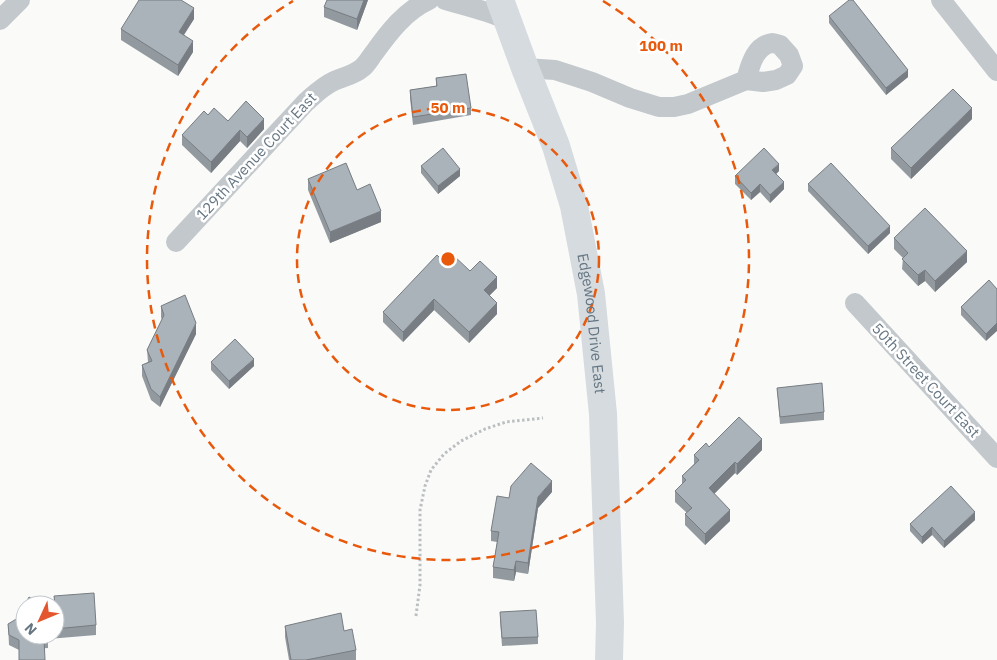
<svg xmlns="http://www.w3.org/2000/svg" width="997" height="660" font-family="'IBM Plex Sans',sans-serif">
  <rect width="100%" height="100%" fill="#fafaf8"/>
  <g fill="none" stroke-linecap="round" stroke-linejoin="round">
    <path stroke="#bbbfc2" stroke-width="3" stroke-dasharray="2.5 2.5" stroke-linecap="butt" d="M416,616L420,585V510L425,486L431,470L444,454L461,441L485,429L506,422L543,418"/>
    <g stroke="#c3c8cc" stroke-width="20">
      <path d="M445,0C466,6 488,11 508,20"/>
      <path d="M941,0L997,71"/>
      <path d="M0,20L20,0"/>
      <path d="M525,68L555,70L592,82L630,98L659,107H674L688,104L746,80L763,82L776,80L787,75L793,66L789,55L780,45C777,44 774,43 772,43C754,46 750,67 746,80"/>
      <path d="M176,242L306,102C315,94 323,86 334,81C343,77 354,75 362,68C367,64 370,58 374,53C389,32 405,11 429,0"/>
      <path d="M855,303L997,458"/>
    </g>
    <path stroke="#d6dbdf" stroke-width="28" id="s1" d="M500,0L525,68L556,146L574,206L591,294L603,414L610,623L609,660"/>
  </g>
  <g fill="#929a9f">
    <path d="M368,0L357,30L324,17V7Z"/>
    <path d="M829,16L908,77L886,95L829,23Z"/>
    <path d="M194,19L183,35L193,52L178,76L121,40V29Z"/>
    <path d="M436,78L471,108V115L413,125L410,98V90L436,86Z"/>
    <path d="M208,115L228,121L264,129L247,148L240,141L211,173L182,145V135Z"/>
    <path d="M972,119L911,179L891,159V148Z"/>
    <path d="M421,166L460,176L438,194L421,173Z"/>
    <path d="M779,171L776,174L784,189L770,203L760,192L751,200L735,184V176Z"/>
    <path d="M308,179L381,222L330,243L308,190Z"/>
    <path d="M808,184L890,233L868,254L808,191Z"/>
    <path d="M894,238L967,262L935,292L925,281L918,286L902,269L903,258L894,249Z"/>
    <path d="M445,263L470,271L497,288L489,296L497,314L469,343L434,310L403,342L383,322V312Z"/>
    <path d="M989,280L986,341L961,315V307Z"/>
    <path d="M161,306L196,334L160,407L151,400L142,376V365L148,362L147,350L162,320L161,317Z"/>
    <path d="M211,362L254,366L229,389L211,370Z"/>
    <path d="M777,388L824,412V420L780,424Z"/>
    <path d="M709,447L762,450L737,475L735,473L714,494L730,521L705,545L685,525V514L687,513L675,502V491L682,484V476L694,464V455Z"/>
    <path d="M552,492L538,508L528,574L516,572L514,581L493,578V567L497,542L491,541V531Z"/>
    <path d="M975,520L944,548L932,535L922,544L910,531V524Z"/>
    <path d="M54,596L96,625V635L48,639V648L19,650L9,645L8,624L25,635H55V605H54Z"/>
    <path d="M500,619L538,637V644L502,646Z"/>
    <path d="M285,626L344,631L356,650V660H289L285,637Z"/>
  </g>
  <g fill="#777d82">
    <path d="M364,0H368L357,30V19Z"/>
    <path d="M194,8V19L179,43V32Z"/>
    <path d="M193,41V52L178,76V65Z"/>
    <path d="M908,70V77L886,95V88Z"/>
    <path d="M972,108V119L911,179V168Z"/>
    <path d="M264,119V129L247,148V137Z"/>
    <path d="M240,130V141L211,173V162Z"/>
    <path d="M779,164V171L772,178V170Z"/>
    <path d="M460,169V176L438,194V186Z"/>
    <path d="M784,182V189L770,203V195Z"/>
    <path d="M760,184V192L751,200V193Z"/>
    <path d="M381,211V222L330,243V232Z"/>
    <path d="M890,226V233L868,254V246Z"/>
    <path d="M967,251V262L935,292V281Z"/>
    <path d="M925,270V281L918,286V275Z"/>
    <path d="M497,277V288L484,301V290Z"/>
    <path d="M434,299V310L403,342V332Z"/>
    <path d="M497,303V314L469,343V332Z"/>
    <path d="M196,323V334L160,407V397Z"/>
    <path d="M997,323V331L986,341V334Z"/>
    <path d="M254,359V366L229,389V381Z"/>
    <path d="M762,439V450L737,475V464Z"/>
    <path d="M735,462V473L709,499V488Z"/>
    <path d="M552,481V492L538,508L528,574V563L538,497Z"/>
    <path d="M730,510V521L705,545V534Z"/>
    <path d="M975,512V520L944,548V541Z"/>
    <path d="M932,527V535L922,544V537Z"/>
    <path d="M516,561V572L514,581V570Z"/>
  </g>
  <g fill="#aab3b9" stroke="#777d82">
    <path d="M139,0H181L194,8L179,32L193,41L178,65L121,29Z"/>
    <path d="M327,0H364L357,19L324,7Z"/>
    <path d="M849,0H853L908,70L886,88L829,16Z"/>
    <path d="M466,74L471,108L413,117L410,90L437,86L436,78Z"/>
    <path d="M953,89L972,108L911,168L891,148Z"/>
    <path d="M246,101L264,119L247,137L240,130L211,162L182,135L204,111L208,115L214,108L228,121Z"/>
    <path d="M443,148L460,169L438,186L421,166Z"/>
    <path d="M764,148L779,164L772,170L784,182L770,195L760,184L751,193L735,176Z"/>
    <path d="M346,163L357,190L370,184L381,211L330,232L308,179Z"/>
    <path d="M831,163L890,226L868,246L808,184Z"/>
    <path d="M925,208L967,251L935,281L925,270L918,275L902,259L908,253L894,238Z"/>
    <path d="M437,255L445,263L453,255L470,271L480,261L497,277L484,290L497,303L469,332L434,299L403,332L383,312Z"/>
    <path d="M989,280L997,289V323L986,334L961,307Z"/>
    <path d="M185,295L196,323L160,397L151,389L142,365L152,361L147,350L164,315L161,306Z"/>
    <path d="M235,339L254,359L229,381L211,362Z"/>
    <path d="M822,383L824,412L780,417L777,388Z"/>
    <path d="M739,417L762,439L737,464L735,462L709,488L730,510L705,534L685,514L692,508L675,491L686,480L682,476L699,460L694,455L706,443L709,447Z"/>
    <path d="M531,463L552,481L538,497L528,563L516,561L514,570L493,567L499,532L491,531L497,496L509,498L511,486Z"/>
    <path d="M951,486L975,512L944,541L932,527L922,537L910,524Z"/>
    <path d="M94,593L96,625L55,629V605L54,596Z"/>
    <path d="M29,597L44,605H25V635H48V638L44,639L45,660H19V640L9,635L8,624L18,618Z"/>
    <path d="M536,610L538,637L502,638L500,612Z"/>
    <path d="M341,613L344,631L352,629L356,650L306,660H291L285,626Z"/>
  </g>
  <g fill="none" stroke="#e8590c" stroke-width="2.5" stroke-dasharray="9 6">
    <circle cx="448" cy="259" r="151"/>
    <path d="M603 1A301 301 0 1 1 293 1"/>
  </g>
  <g text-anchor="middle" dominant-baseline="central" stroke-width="5" stroke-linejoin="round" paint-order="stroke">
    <g font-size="15" fill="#657683" stroke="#fff">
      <text transform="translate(256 156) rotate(-47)">129th Avenue Court East</text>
      <text stroke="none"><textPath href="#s1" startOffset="338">Edgewood Drive East</textPath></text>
      <text transform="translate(926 380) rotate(47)">50th Street Court East</text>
    </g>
  </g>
  <circle cx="448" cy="259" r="8" fill="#e8590c" stroke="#fff" stroke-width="2.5"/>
  <g font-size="15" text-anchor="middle" font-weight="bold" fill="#e8590c" stroke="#fff" stroke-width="5" stroke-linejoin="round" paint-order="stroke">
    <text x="661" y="51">100 m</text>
    <text x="448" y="113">50 m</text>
  </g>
  <g transform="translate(40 620) rotate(226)"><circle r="24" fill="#ffffff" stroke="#c1c8cd"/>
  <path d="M0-4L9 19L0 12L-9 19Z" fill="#e4572e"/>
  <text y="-8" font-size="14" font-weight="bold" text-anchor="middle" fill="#657683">N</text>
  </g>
</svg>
